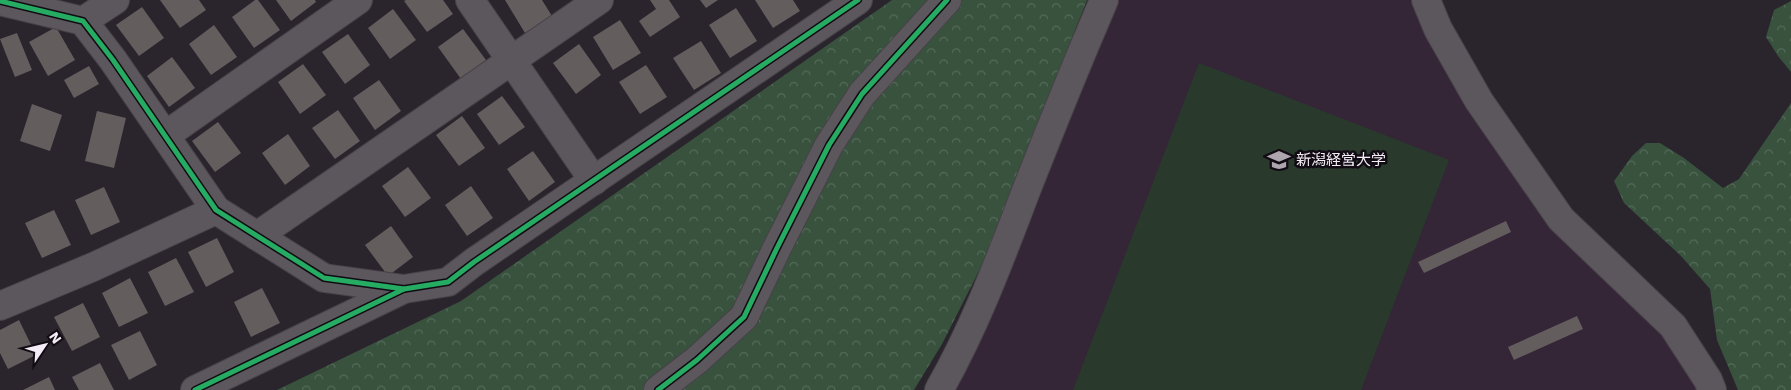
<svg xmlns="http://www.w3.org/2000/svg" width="1791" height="390" font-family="'Work Sans','Noto Sans JP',sans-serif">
  <defs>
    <pattern id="forest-crowns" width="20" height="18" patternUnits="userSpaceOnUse" patternTransform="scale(1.25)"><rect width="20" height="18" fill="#38523e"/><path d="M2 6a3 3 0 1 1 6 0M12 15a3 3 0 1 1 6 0" fill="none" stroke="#556b5a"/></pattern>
  </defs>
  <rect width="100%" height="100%" fill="#2a242c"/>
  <path fill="#342537" d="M1104,0H1426L1479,101L1712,390H939Z"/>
  <g fill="url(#forest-crowns)">
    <path d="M892,0H1087L981,267L942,344L914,390H277L461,301Z"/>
    <path d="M1791,1V72L1778,56L1766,37L1774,10Z"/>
    <path d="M1791,103V390H1738L1717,340L1710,289L1681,256L1624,203L1614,181L1632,156L1646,143H1660L1684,158L1723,188L1739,179Z"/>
  </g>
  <path fill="#293a2d" d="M1199,63L1449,160L1361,390H1073Z"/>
  <g fill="#645d5e">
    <path d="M160,0H199L206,10L180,28Z"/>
    <path d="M255,0H258L280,30L254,48L232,17Z"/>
    <path d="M276,0H315L316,2L291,21Z"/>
    <path d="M406,0H443L453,14L427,32L404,1Z"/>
    <path d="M505,0H542L552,16L525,33Z"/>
    <path d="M650,0H669L680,17L650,37L639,21L656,9Z"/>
    <path d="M700,0H718L706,8Z"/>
    <path d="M755,0H793L800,11L773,28Z"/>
    <path d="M142,7L164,38L139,56L116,25Z"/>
    <path d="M736,8L757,41L730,58L709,25Z"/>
    <path d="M393,9L416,40L390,59L368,28Z"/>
    <path d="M620,20L641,53L613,70L593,37Z"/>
    <path d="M214,25L237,57L211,75L189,44Z"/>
    <path d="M56,27L75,60L48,76L29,42Z"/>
    <path d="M463,29L486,60L461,79L438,47Z"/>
    <path d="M17,33L32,70L15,77L0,39Z"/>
    <path d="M348,34L370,65L345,84L322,52Z"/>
    <path d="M701,41L721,73L694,90L673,58Z"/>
    <path d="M579,44L601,75L576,94L553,63Z"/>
    <path d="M172,57L195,88L169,107L147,76Z"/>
    <path d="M303,64L326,95L300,114L278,82Z"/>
    <path d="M646,65L667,97L640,114L619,82Z"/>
    <path d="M89,66L99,84L74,98L64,80Z"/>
    <path d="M379,80L401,111L375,130L353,98Z"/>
    <path d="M502,96L525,127L499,145L477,114Z"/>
    <path d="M32,104L62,115L50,151L20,141Z"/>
    <path d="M338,110L360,141L335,159L312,128Z"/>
    <path d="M97,111L126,118L114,168L85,161Z"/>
    <path d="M462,116L485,148L459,166L436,135Z"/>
    <path d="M218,122L241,153L215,172L192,141Z"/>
    <path d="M288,134L310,166L285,185L262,153Z"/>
    <path d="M533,151L555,182L529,201L507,169Z"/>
    <path d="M408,167L431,198L405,217L382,186Z"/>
    <path d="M471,186L493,218L467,236L445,205Z"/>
    <path d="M104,187L120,222L91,235L75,200Z"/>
    <path d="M54,210L71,245L42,258L25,223Z"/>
    <path d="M1506,221L1511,232L1424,273L1418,262Z"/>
    <path d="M391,226L413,257L388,276L365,245Z"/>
    <path d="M217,238L234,272L206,287L188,252Z"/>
    <path d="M176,258L194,292L165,306L148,272Z"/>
    <path d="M130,278L148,313L119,327L102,293Z"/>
    <path d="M262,288L280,323L251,337L234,302Z"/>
    <path d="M83,303L100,337L72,351L54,317Z"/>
    <path d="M1577,316L1583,329L1514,360L1508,347Z"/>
    <path d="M19,320L36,355L8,369L0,353V330Z"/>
    <path d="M140,331L157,365L129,380L111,345Z"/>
    <path d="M100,363L114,390H79L72,377Z"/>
    <path d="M49,377L55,390H23Z"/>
  </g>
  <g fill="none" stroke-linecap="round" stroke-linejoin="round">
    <defs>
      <g id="minor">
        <path d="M470,0L594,181"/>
        <path d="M1426,0L1438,29L1479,101L1561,219L1673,326L1708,380L1712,390"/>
        <path d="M0,1L83,21L113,60L216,210L324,278L404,289"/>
        <path d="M83,21L115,0"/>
        <path d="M166,135L358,0"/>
        <path d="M257,236L599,0"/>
        <path d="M0,306L93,267L216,210"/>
        <path d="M195,390L404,289L448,282L474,262L858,0"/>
        <path d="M658,390L697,360L744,317L777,248L829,145L862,94L947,0"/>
        <path d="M939,390C975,327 1000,259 1026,191C1051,127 1077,63 1104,0"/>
      </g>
    </defs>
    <use href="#minor" stroke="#484249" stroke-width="30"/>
    <use href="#minor" stroke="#5b575c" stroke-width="28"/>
    <defs>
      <g id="cycleway">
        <path d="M0,1L83,21L113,60L216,210L324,278L404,289"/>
        <path d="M195,390L404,289L448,282L474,262L858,0"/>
        <path d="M658,390L697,360L744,317L777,248L829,145L862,94L947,0"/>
      </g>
    </defs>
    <use href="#cycleway" stroke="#110c13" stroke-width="8"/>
    <use href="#cycleway" stroke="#26ab63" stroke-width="5"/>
  </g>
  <defs>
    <symbol id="university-bare" viewBox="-9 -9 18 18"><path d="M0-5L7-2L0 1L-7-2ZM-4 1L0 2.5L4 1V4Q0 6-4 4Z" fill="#ada6af" stroke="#110c13" stroke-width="2.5" paint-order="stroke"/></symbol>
  </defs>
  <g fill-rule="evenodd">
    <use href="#university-bare" x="1263" y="144" width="32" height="32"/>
  </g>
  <g text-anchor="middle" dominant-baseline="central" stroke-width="5" stroke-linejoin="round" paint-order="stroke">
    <g font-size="15" fill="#f4ecf6" stroke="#110c13" text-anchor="start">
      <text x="1296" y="160">新潟経営大学</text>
    </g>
  </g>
  <g transform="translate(45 345) rotate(55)" stroke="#110c13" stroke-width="4" paint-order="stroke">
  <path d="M0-4L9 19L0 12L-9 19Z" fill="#f4ecf6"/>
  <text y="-8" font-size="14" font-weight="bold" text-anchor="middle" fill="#f4ecf6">N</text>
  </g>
</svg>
